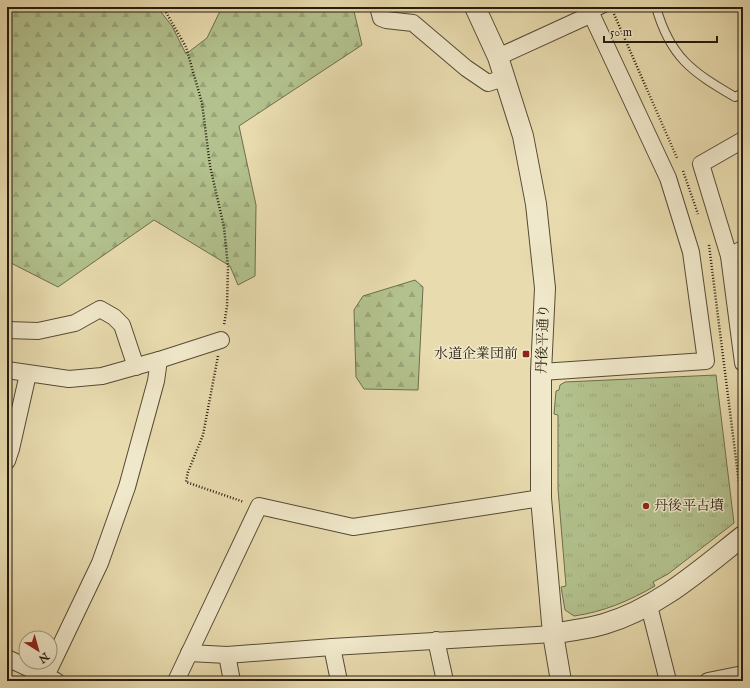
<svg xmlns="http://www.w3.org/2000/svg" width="750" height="688" font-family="'IM FELL English','Noto Serif JP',serif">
  <defs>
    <pattern id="grass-tufts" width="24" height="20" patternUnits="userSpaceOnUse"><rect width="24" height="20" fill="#b2c18d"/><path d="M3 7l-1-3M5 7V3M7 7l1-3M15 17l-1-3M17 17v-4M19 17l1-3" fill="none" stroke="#99a578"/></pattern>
    <pattern id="forest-firs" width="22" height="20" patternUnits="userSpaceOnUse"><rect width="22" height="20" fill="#b2c18d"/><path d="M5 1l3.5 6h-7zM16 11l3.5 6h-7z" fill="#99a578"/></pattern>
  </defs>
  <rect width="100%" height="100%" fill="#e8dbae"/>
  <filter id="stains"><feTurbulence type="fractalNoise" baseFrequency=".005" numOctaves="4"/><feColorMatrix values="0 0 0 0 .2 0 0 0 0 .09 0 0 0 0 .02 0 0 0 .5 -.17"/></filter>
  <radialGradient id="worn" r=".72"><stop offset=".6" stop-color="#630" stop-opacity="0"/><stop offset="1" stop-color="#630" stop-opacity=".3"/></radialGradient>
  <path fill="url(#grass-tufts)" stroke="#6c6e4e" d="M716,375L734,523L668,574L653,582L655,586C629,601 603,612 574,616L565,610L561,587L566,586L558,489V415L554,414L556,391L559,390L560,385L565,382Z"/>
  <g fill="url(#forest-firs)" stroke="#6c6e4e">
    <path d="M7,7H157L172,26L186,54L207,38L222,7H353L362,45L239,126L256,205L255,276L238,285L230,266L154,220L58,287L7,261Z"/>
    <path d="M415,280L423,287L418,390L364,389L356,377L354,310L363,296Z"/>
  </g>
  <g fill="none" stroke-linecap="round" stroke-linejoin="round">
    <defs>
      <g id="service">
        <path d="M656,7C670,57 692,72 735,97L743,93"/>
        <path d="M592,14L607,7"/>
      </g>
      <g id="minor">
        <path d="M378,7L381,18L386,20L413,23L466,68L488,83L504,78"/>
        <path d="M498,57L592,14"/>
        <path d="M743,140L701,164L729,256L743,363"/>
        <path d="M729,256L743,249"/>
        <path d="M7,330L38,331L75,323L100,309L114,317L122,325L136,367"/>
        <path d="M159,360L221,340"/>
        <path d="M7,370L69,379L102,376L159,360L156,381L127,487L100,563L46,676"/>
        <path d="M541,372L706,361L691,252L668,178L588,7"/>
        <path d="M7,461L11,449L28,374"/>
        <path d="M649,606L668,681"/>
        <path d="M436,640L445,681"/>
        <path d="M332,647L339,681"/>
        <path d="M189,653L227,655L332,647L553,634"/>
        <path d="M227,655L232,681"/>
        <path d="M7,658L56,681"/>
        <path d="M176,681L259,506L353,527L541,498"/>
        <path d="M708,681L743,674"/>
      </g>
      <g id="tertiary">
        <path d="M475,7L498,57L523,136L536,204L545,288L541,372V498L553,634L561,681"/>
        <path d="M553,634C570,630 588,629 604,624C658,608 700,570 743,536"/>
      </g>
    </defs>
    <use href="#service" stroke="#564b36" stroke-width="10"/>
    <use href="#minor" stroke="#564b36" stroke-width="18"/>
    <use href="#tertiary" stroke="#564b36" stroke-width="22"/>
    <g stroke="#251b0e" stroke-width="2.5" stroke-dasharray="1 2" stroke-linecap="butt">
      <path d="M163,7L186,47L202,103L210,166L224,227L228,267L227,306L224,325"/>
      <path d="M614,14L677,158"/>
      <path d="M683,171L698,214"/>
      <path d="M709,245L743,515"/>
      <path d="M218,356L203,435L188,472L186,482L244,502"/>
    </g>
    <use href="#service" stroke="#f0e8ca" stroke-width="8"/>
    <use href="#minor" stroke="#f0e8ca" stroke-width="16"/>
    <use href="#tertiary" stroke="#f0e8ca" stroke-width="20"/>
  </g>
  <g fill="#8f2418" stroke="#f0e8ca" stroke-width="1.5">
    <rect x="522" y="350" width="8" height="8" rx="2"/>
    <circle cx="646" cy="506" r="4"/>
  </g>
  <g text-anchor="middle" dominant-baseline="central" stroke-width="3" stroke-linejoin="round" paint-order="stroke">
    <g font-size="14" fill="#251b0e" stroke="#f0e8ca">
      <text transform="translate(543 339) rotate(-88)">丹後平通り</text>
    </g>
    <g font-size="14" fill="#251b0e" stroke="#f0e8ca" text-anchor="end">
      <text x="518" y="354">水道企業団前</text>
      <text x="654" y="506" text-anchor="start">丹後平古墳</text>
    </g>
  </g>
  <rect width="750" height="688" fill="none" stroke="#e8dbae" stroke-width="24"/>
  <rect x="8" y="8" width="734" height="672" fill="none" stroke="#251b0e" stroke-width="2"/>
  <rect x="12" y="12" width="726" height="664" fill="none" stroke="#251b0e"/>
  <g transform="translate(38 650) rotate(143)"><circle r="19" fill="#f0e8ca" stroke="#9f967f"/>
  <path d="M0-3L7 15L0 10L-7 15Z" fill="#8f2418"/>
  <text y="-6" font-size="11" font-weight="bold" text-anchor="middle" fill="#251b0e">N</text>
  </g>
  <path d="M604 36v6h113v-6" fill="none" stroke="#251b0e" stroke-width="2"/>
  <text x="610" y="36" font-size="12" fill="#251b0e" stroke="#f0e8ca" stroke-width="3" paint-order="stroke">50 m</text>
  <rect width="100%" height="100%" filter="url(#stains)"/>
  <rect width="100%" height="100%" fill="url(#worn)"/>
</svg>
